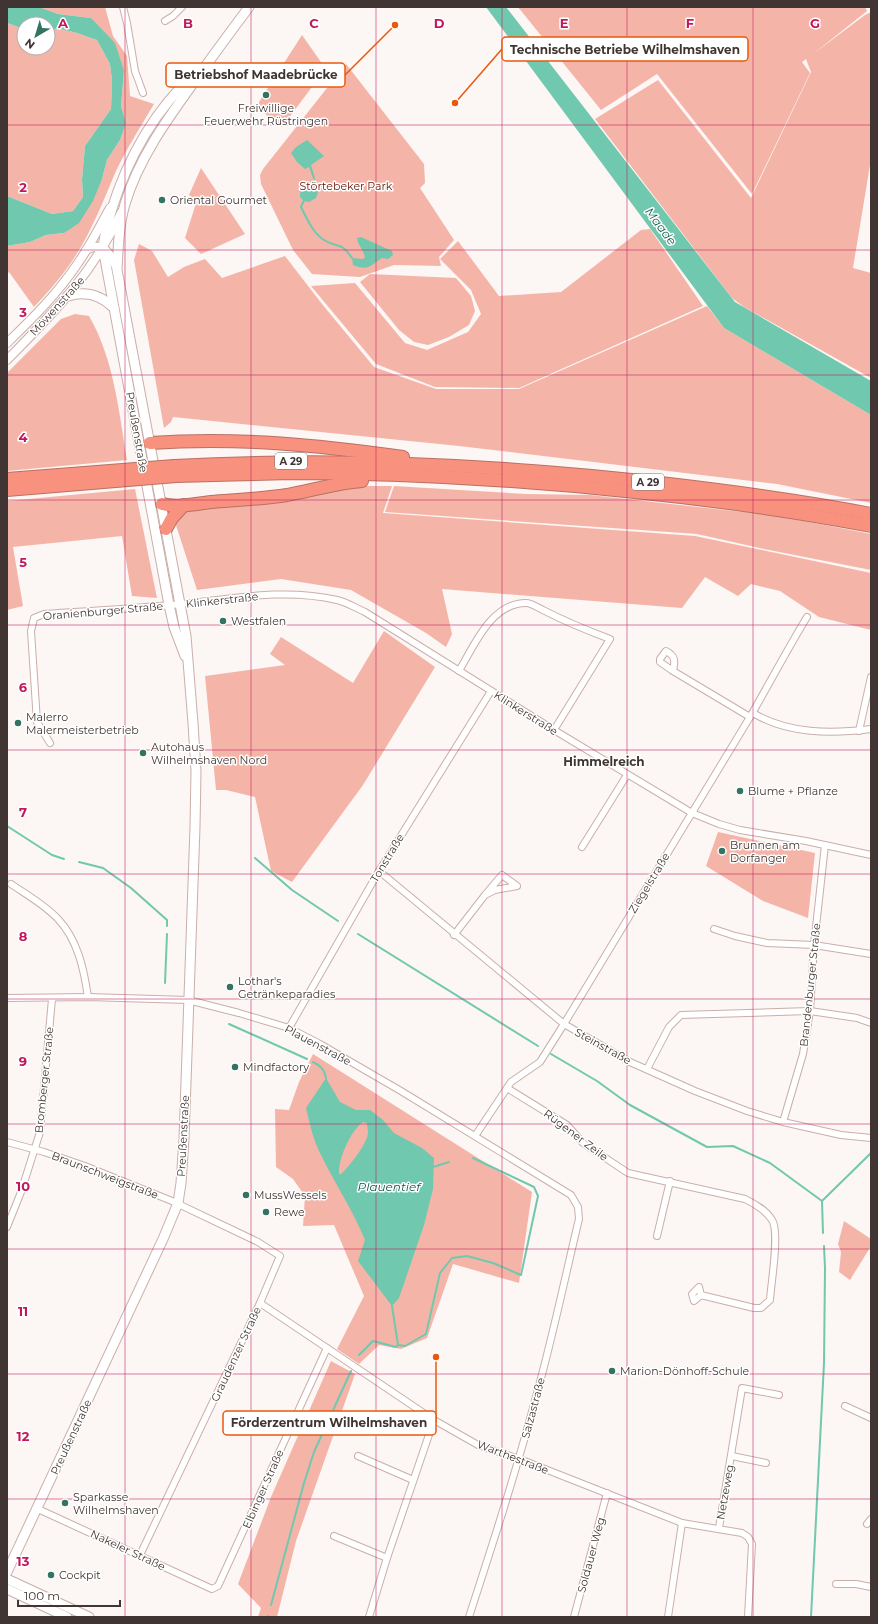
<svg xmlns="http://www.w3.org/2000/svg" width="878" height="1624" font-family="Montserrat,sans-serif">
  <rect width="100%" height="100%" fill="#fcf6f5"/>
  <g fill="#f4b5a8">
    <path d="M39,7H105L113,36L127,56L130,96L154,104C141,126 127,148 116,171C102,204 89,238 68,267C58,281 46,294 34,307L9,272L7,274V246L30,242L46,235L64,233L102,179L107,160L120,140L126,123L121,106L124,71L91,18L58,14Z"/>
    <path d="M518,7H865L867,11L813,54L865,15L871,12V159L853,268L871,273V378L744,307L732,298L595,119L658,80L751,198L811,72L806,59L802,62L810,73L752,194L657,74L601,110Z"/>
    <path d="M7,23L24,29V48H48V29C65,27 82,35 97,40L110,64L112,80L111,109L85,146L82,179L83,197L73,211L52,214L7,196Z"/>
    <path d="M302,35L323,65L324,71L282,127C275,121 259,112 259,102Z"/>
    <path d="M346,64L424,164L425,183L420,188L454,240L439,257L441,266L394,265L360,277L312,274L293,250L261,184L260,175L263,169Z"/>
    <path d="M201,168L245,234L201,254L185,238L197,200L189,195Z"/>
    <path d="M650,229L703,306L519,388L435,387L376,364L311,286L355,283L405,343L427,350L468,332L481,314L471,290L440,259L458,241L499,296L561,292L641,230Z"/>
    <path d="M139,244L152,251L168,277L184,267L205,259L222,278L285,256L322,304L374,367L436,389H519L707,306L724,328L871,415V503L777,484L459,446L173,417L171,422L164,428L134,260Z"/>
    <path d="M370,274L456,278L471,296L475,311L469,325L449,337L428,345L414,342L399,330L360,282Z"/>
    <path d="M75,314L89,316C114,359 119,412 127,460L7,471V373L61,319Z"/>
    <path d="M348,486H392L383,513L695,536L871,573V630L819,617L780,591L751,584L738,596L705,577L682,608L442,589L452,634L446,647L426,633L351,590L281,579L197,590L174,519L184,509Z"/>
    <path d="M394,486L526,494L590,495L779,516L871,534V570L764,549L697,534L385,512Z"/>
    <path d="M135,489L157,598L132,596L122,536L13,547L23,606L7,610V501Z"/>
    <path d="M384,631L435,667L363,785L292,882L271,871L255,797L226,790H216L205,676L285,665L270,654L281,637L353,683Z"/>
    <path d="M718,832L815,853L808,918L763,901L706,866Z"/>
    <path d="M313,1054L532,1192L519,1283L453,1264L427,1338L401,1349L379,1345L359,1364L337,1349L364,1296L334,1225L303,1226L305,1196L293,1179L276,1167L275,1109L289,1110L299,1082Z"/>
    <path d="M844,1221L871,1239V1246L850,1280L839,1272L841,1252L838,1244Z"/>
    <path d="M331,1361L355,1374L296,1541L277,1617H258L261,1608L238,1584L271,1497Z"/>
  </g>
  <g fill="#70c8ae" fill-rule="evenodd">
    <path d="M7,7H39L58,14L91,18L115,43L124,71L121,106L126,123L120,140L107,160L102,179L93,201L79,223L64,233L46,235L30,242L7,246V196L52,214L73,211L83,197L82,179L85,146L111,109L112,80L110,64L97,40C82,35 65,27 48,29V24H24V29L7,23Z"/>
    <path d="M486,7H506L735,302L871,381V415L724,328Z"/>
    <path d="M307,140L324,156L311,165L315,178L314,184L318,192L316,198L309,202L304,201L300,197C301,183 303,187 314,181L309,167L305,169L297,162L291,153L296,147Z"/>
    <path d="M361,237L392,251L393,255L388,259L382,258C370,266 368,271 353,265L352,258L362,259L365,258C364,250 358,246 357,238Z"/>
    <path d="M326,1078L340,1102L356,1110H370L383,1120L394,1133L422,1148L434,1158L433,1189L424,1225L399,1298L392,1306L358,1261L365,1240C353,1210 335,1184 321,1155C313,1140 310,1124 306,1108ZM363,1122L367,1123C367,1126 368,1130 368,1133C367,1144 349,1167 341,1174H339C338,1159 351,1130 363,1122Z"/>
  </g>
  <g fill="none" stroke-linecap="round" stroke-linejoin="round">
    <g stroke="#70c8ae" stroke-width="2">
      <path d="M305,198L301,207C307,219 313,233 324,240C338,249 340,240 352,258"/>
      <path d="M7,826L52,855L64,859"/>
      <path d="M255,858L292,890L338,921"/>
      <path d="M79,862L103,868L131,888L167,920V926"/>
      <path d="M358,934L538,1046"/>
      <path d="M165,983L167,934"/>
      <path d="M229,1024L307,1059"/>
      <path d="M551,1054L597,1081L630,1105L707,1147L733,1146L770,1163L822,1201"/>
      <path d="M313,1062C321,1066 324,1069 326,1078"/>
      <path d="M433,1167L449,1162"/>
      <path d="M823,1233L822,1201L871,1153"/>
      <path d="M392,1306L398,1345L405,1346L426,1334L440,1273L452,1258L467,1256L493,1263L521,1275L538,1196L534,1187L473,1158"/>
      <path d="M359,1355L373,1341L396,1347L398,1345"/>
      <path d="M271,1605L304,1483L314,1452L351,1371"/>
      <path d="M268,1617V1616"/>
      <path d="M811,1617L824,1363L825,1268L824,1246"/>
    </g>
    <defs>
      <g id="minor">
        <path d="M123,7L127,23L135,71L143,93"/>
        <path d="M165,21L173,16L182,7"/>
        <path d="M459,671C474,646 491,603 526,603C532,603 538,608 543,610C566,622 586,630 610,639L554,730"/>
        <path d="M673,671C675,662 676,656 666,651L660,659V662L673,671L750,717"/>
        <path d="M753,713C788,734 831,734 871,729"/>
        <path d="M859,731L871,677"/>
        <path d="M50,743L37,722L31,631L34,618L44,614C86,611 129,609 171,605C226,600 282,587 337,600C346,602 356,608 365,612L554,730L692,813L719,824L740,830L806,841L871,855"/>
        <path d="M582,847L627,775"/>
        <path d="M379,871L564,1024L630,1062L695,1091L747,1111L783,1122L841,1135L871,1138"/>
        <path d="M11,884C27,895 45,905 58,919C78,940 84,970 88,997"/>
        <path d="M714,929L735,936L767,943L814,945L871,954"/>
        <path d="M454,935L485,895L495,890L517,886L502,875L485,895"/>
        <path d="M7,998L88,997L188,1000L239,1013L289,1028L320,1044L401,1091L571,1195L578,1207L579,1219C565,1277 553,1336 537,1393C517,1469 493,1543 469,1617"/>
        <path d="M289,1028L379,871L491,691"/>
        <path d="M647,1069L669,1027L681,1015L810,1011L857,1018L871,1023"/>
        <path d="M507,1088L567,1125L583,1143L628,1173L745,1199C755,1204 766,1210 772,1220C780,1232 771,1283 770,1300L761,1308H754L701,1295L699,1287L692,1294L694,1301L701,1295"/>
        <path d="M783,1122L803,1054L810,1011L814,945L825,845"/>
        <path d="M475,1136L511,1082L540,1062L564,1024L750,717C769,684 787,650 807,617"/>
        <path d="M7,1142L44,1152L85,1166L172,1201L258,1242L280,1256L260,1303L140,1555"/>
        <path d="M7,1227L21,1192L40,1132L52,999"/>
        <path d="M657,1236L670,1181"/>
        <path d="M260,1303L434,1420L478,1445L522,1460L682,1523L742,1533L748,1537L752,1544L748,1617"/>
        <path d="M845,1406L871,1418"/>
        <path d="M358,1456L413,1480"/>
        <path d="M732,1456L766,1463"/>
        <path d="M38,1509L212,1589L218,1586L327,1348"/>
        <path d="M867,1524L871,1519"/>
        <path d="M719,1528L742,1388L779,1395"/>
        <path d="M334,1536L387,1558"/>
        <path d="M836,1584H856L871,1587"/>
        <path d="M369,1617L387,1558L434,1420"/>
        <path d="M574,1617L607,1493"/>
        <path d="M668,1617L682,1523"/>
      </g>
      <g id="tertiary">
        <path d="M86,250C104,240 111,255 117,269"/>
        <path d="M7,343C33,318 58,293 78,263C90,246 100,226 110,208"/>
        <path d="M7,360C54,312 92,275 121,213"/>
      </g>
      <g id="secondary">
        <path d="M68,296C85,291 101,295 114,308"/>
        <path d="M185,656L174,627L169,605L103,248C104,235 108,224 111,212C127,159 155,110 196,72"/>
        <path d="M7,1572L163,1239L178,1203L181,1183L184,1139L195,827L196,771L193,723L186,636L117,270C118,248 119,224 125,204C139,157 169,117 197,78C214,54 232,30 249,7"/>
        <path d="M7,1579L89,1617"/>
        <path d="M7,1589L67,1617"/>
      </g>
      <g id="motorway">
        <path d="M150,443C238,437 317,445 403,457"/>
        <path d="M174,466C339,457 505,465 669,484C737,492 804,501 871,514"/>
        <path d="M176,476C214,475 253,474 291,473C406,473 521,480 635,492C714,500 793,511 871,526"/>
        <path d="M162,504C177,508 195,504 211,502C236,500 262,499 287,495C313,490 337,483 362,481"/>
        <path d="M166,529L172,518L184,505"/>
      </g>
    </defs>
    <use href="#minor" stroke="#caafa9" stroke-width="8"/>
    <use href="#tertiary" stroke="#caafa9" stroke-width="10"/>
    <use href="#secondary" stroke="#caafa9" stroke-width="11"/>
    <use href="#motorway" stroke="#b87163" stroke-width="14"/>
    <use href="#minor" stroke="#fff" stroke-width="6"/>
    <use href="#tertiary" stroke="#fff" stroke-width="8"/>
    <use href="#secondary" stroke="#fff" stroke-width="9"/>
    <use href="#motorway" stroke="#f8927e" stroke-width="12"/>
    <defs>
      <g id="motorway-bridge">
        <path d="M7,479L174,466"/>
        <path d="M7,490L176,476"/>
      </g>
    </defs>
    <use href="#motorway-bridge" stroke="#b87163" stroke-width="14" stroke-linecap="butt"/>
    <use href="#motorway-bridge" stroke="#f8927e" stroke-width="12"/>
  </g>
  <path fill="none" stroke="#c2185b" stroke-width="1" stroke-opacity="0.55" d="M125,7V1617M251,7V1617M376,7V1617M502,7V1617M627,7V1617M753,7V1617M7,125H871M7,250H871M7,375H871M7,500H871M7,625H871M7,750H871M7,874H871M7,999H871M7,1124H871M7,1249H871M7,1374H871M7,1499H871"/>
  <g fill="#337362" stroke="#fff" stroke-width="1.5">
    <circle cx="266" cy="95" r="4"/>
    <circle cx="162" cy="200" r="4"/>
    <circle cx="223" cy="621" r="4"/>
    <circle cx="18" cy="723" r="4"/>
    <circle cx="143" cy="753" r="4"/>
    <circle cx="740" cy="791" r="4"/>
    <circle cx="722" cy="851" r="4"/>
    <circle cx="230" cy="987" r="4"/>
    <circle cx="235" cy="1067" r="4"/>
    <circle cx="246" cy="1195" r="4"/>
    <circle cx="266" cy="1212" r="4"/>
    <circle cx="612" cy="1371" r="4"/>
    <circle cx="65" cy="1503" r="4"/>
    <circle cx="51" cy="1575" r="4"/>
  </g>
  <g text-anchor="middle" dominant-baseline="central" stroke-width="3" stroke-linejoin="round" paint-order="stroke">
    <g fill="#fff" stroke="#797270" stroke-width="1">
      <rect x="275" y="453" width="32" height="16" rx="3"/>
      <rect x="632" y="474" width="32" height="16" rx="3"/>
    </g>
    <g font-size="10" font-weight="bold" fill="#403532">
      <text x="291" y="461">A 29</text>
      <text x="648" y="482">A 29</text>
    </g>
    <g font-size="11" fill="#403532" stroke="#fff" text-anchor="start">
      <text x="266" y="108" text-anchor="middle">Freiwillige<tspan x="266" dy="13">Feuerwehr Rüstringen</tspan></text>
      <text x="170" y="200">Oriental Gourmet</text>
      <text x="231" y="621">Westfalen</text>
      <text x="26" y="717">Malerro<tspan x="26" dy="13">Malermeisterbetrieb</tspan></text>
      <text x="151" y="747">Autohaus<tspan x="151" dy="13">Wilhelmshaven Nord</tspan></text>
      <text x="748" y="791">Blume + Pflanze</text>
      <text x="730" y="845">Brunnen am<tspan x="730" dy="13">Dorfanger</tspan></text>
      <text x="238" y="981">Lothar's<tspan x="238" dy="13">Getränkeparadies</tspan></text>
      <text x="243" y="1067">Mindfactory</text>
      <text x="254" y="1195">MussWessels</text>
      <text x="274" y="1212">Rewe</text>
      <text x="620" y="1371">Marion-Dönhoff-Schule</text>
      <text x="73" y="1497">Sparkasse<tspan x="73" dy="13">Wilhelmshaven</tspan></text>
      <text x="59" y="1575">Cockpit</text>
    </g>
    <g font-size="11" fill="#6b1304" stroke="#fff">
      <text x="346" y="186">Störtebeker Park</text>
    </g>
    <g font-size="11" fill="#403532" stroke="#fff">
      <text transform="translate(57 306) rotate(-48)">Möwenstraße</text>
      <text transform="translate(137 432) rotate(80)">Preußenstraße</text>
      <text transform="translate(222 600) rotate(-6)">Klinkerstraße</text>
      <text transform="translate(103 611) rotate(-5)">Oranienburger Straße</text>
      <text transform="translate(526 713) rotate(32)">Klinkerstraße</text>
      <text transform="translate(387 858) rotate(-59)">Tonstraße</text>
      <text transform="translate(649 883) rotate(-59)">Ziegelstraße</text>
      <text transform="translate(810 985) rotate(-84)">Brandenburger Straße</text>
      <text transform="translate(318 1045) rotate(28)">Plauenstraße</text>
      <text transform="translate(603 1046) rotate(29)">Steinstraße</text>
      <text transform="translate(44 1080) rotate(-84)">Bromberger Straße</text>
      <text transform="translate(576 1135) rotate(37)">Rügener Zeile</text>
      <text transform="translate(183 1136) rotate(-87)">Preußenstraße</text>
      <text transform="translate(105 1175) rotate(21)">Braunschweigstraße</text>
      <text transform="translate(236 1354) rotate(-65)">Graudenzer Straße</text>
      <text transform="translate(533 1408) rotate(-75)">Salzastraße</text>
      <text transform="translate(71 1437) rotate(-65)">Preußenstraße</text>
      <text transform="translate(513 1457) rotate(21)">Warthestraße</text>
      <text transform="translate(263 1489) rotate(-66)">Elbinger Straße</text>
      <text transform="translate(725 1492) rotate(-80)">Netzeweg</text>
      <text transform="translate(128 1550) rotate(25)">Nakeler Straße</text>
      <text transform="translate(591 1555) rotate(-75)">Soldauer Weg</text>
    </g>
    <g font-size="12" font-style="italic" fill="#0f5848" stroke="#fff">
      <text transform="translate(661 226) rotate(53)">Maade</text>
      <text x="389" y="1186">Plauentief</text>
    </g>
    <g font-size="12" font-weight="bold" fill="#403532" stroke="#fff">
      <text x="604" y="761">Himmelreich</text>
    </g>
  </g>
  <g font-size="13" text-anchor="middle" font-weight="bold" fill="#c2185b" stroke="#fff" stroke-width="3" stroke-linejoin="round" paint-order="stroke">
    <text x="63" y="28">A</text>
    <text x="188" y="28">B</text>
    <text x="314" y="28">C</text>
    <text x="439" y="28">D</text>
    <text x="564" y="28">E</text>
    <text x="690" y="28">F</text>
    <text x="815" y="28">G</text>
    <text x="23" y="192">2</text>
    <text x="23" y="317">3</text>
    <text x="23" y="442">4</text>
    <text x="23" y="567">5</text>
    <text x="23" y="692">6</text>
    <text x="23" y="817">7</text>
    <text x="23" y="941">8</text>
    <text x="23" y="1066">9</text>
    <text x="23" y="1191">10</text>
    <text x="23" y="1316">11</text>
    <text x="23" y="1441">12</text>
    <text x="23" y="1566">13</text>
  </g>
  <path fill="none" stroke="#e8590c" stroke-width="1.5" d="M455 103L502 49M395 25L345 75M436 1357L436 1423"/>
  <g fill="#e8590c" stroke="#fff" stroke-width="1.5">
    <circle cx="455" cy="103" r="4"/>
    <circle cx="395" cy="25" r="4"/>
    <circle cx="436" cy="1357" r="4"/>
  </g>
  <g fill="#fff" stroke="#e8590c" stroke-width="1.5">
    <rect x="502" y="37" width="246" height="24" rx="4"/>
    <rect x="166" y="63" width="179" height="24" rx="4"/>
    <rect x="223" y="1411" width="213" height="24" rx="4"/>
  </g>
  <g font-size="12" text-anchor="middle" font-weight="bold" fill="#403532">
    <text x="625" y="54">Technische Betriebe Wilhelmshaven</text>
    <text x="256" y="79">Betriebshof Maadebrücke</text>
    <text x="329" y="1427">Förderzentrum Wilhelmshaven</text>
  </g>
  <rect width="878" height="1624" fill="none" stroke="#403532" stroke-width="16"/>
  <g transform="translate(36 36) rotate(218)"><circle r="19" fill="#ffffff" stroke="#b3aead"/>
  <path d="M0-3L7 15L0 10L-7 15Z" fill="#337362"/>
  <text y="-6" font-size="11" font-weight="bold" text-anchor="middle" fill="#403532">N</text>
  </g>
  <path d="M18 1600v6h102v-6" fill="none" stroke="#403532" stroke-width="2"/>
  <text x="24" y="1600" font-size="12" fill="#403532" stroke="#ffffff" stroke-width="3" paint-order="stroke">100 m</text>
</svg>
